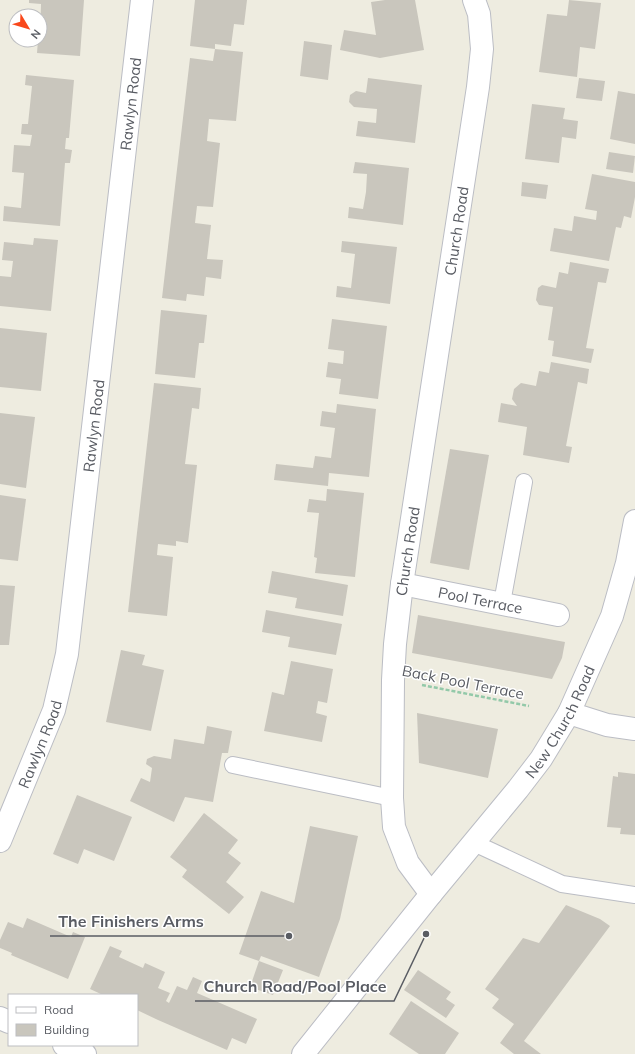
<svg xmlns="http://www.w3.org/2000/svg" width="635" height="1054" font-family="Mulish,sans-serif">
  <rect width="100%" height="100%" fill="#eeece0"/>
  <g fill="#c9c6bd">
    <path d="M29,0H84L80,56L37,53L38,40H40L41,4L29,3Z"/>
    <path d="M195,0H247L244,25L234,24L231,46L215,44V49L190,46Z"/>
    <path d="M385,0H415L424,50L380,58L340,50L344,30L376,35L371,2Z"/>
    <path d="M569,0L601,3L595,49L580,47L577,77L539,72L547,14L567,16Z"/>
    <path d="M304,41L332,45L328,80L300,76Z"/>
    <path d="M215,49L243,52L236,121L209,119L207,141L220,143L213,207L197,206L195,223L211,225L207,259L223,260L221,279L206,277L204,296L187,294L186,301L162,298L190,58L213,61Z"/>
    <path d="M26,75L74,80L69,138H66L65,149L72,150L70,163H65L60,226L3,221L4,206L21,208L24,173L12,172L14,145L30,146L32,135L21,134L22,124H28L32,86L25,85Z"/>
    <path d="M368,78L422,85L415,143L356,136L358,121L376,123L377,109L354,107L349,102L350,95L356,91L366,93Z"/>
    <path d="M579,78L605,81L602,101L576,98Z"/>
    <path d="M618,91L635,94V144L610,139Z"/>
    <path d="M532,104L565,108L563,119L578,121L576,139L562,137L559,163L525,159Z"/>
    <path d="M609,152L635,156L633,173L606,169Z"/>
    <path d="M355,162L409,168L403,225L348,218L349,207L363,209L366,192L367,174L353,173Z"/>
    <path d="M592,174L635,182V197L631,218L624,216L621,228L616,227L609,261L550,251L554,228L572,231L574,216L596,220L597,211L585,209Z"/>
    <path d="M522,182L548,185L546,199L521,196Z"/>
    <path d="M34,238L58,240L51,311L0,306V276L11,277L13,261L2,260L4,242L33,245Z"/>
    <path d="M342,241L397,247L390,304L336,297L337,286L351,288L355,254L341,252Z"/>
    <path d="M570,262L609,269L606,283L598,282L586,348L594,349L591,363L552,356L554,341L548,340L553,307L539,305L536,300L538,288L542,285L556,288L559,272L568,274Z"/>
    <path d="M161,310L207,315L204,343H199L195,378L155,374Z"/>
    <path d="M332,319L387,326L378,399L339,394L341,379L326,377L328,362L343,364L344,351L328,349Z"/>
    <path d="M0,328L47,333L41,391L0,387Z"/>
    <path d="M551,362L589,369L587,384L578,382L566,446L572,447L569,463L523,455L527,427L498,422L501,403L517,406L512,399L514,389L521,383L536,386L539,371L549,373Z"/>
    <path d="M154,383L201,388L199,409L192,408L185,464L197,465L188,543L176,541V546L158,544L157,555L173,557L167,616L128,612Z"/>
    <path d="M337,404L376,409L369,477L329,473L328,486L274,480L276,464L313,468L315,456L331,458L335,428L320,426L322,411L336,413Z"/>
    <path d="M0,413L35,417L26,488L0,484Z"/>
    <path d="M450,449L489,455L469,570L430,563Z"/>
    <path d="M327,489L364,493L355,577L315,573L317,558L314,557L319,513L307,512L309,499L326,501Z"/>
    <path d="M0,495L26,499L18,561L0,559Z"/>
    <path d="M272,571L348,585L343,616L295,608L297,598L268,593Z"/>
    <path d="M0,585L15,586L9,645H0Z"/>
    <path d="M266,610L342,624L336,655L288,647L290,637L262,632Z"/>
    <path d="M418,615L565,642L562,658L552,679L412,653Z"/>
    <path d="M121,650L145,655L142,665L164,670L151,731L106,722Z"/>
    <path d="M291,661L333,669L327,703L318,701L316,713L327,716L322,742L264,731L272,692L284,695Z"/>
    <path d="M417,713L498,729L488,778L419,763Z"/>
    <path d="M207,726L232,731L228,753H222L213,802L185,797L174,822L130,801L141,778L150,782L152,768L146,764L147,759L154,756L171,759L174,739L204,744Z"/>
    <path d="M618,772L635,774V835L620,834L621,828L607,827L613,776L618,777Z"/>
    <path d="M77,795L132,817L114,861L84,849L78,864L53,854Z"/>
    <path d="M204,813L238,840L228,853L241,863L226,882L244,897L229,914L182,877L187,870L170,857Z"/>
    <path d="M310,826L358,836L340,919L319,977L261,956L259,961L239,954L261,891L294,903Z"/>
    <path d="M566,905L600,919L610,926L524,1041L541,1054H514L500,1043L514,1024L492,1008L499,999L485,989L523,938L539,943Z"/>
    <path d="M27,918L71,937L73,932L85,937L68,979L11,955L12,953L0,948V940L8,922L23,928Z"/>
    <path d="M110,946L122,951L119,957L143,968L145,963L165,972L158,988L170,993L166,1001L169,1003L177,986L187,990L193,977L202,981L197,993L257,1019L246,1044L232,1038L227,1050L158,1020L137,1010V995H103L90,989Z"/>
    <path d="M259,961L283,970L273,995L250,987Z"/>
    <path d="M418,970L451,992L446,999L455,1005L446,1018L404,990Z"/>
    <path d="M411,1001L459,1033L445,1054H419L389,1034Z"/>
  </g>
  <g fill="none" stroke-linecap="round" stroke-linejoin="round">
    <defs>
      <g id="service">
        <path d="M502,603L524,482"/>
        <path d="M233,765L392,798"/>
        <path d="M474,843L562,884L635,895"/>
      </g>
      <g id="minor">
        <path id="s1" d="M402,584L558,615"/>
        <path d="M569,713L607,725L635,729"/>
        <path id="s2" d="M0,841L54,710L67,654L142,0"/>
        <path id="s3" d="M431,894L408,863L394,827L392,798L393,680L395,644L402,584L478,87L482,49L479,14L474,0"/>
        <path d="M0,1018L9,1022"/>
        <path d="M64,1045L85,1054"/>
      </g>
      <g id="tertiary">
        <path id="s4" d="M303,1054L431,894L518,789L541,759L569,713L612,616L627,563L635,521"/>
      </g>
    </defs>
    <use href="#service" stroke="#bbbdc4" stroke-width="18"/>
    <use href="#minor" stroke="#bbbdc4" stroke-width="24"/>
    <use href="#tertiary" stroke="#bbbdc4" stroke-width="24"/>
    <path stroke="#93c9a9" stroke-width="2.5" stroke-dasharray="4 2" stroke-linecap="butt" d="M422,685L529,706"/>
    <use href="#service" stroke="#fff" stroke-width="16"/>
    <use href="#minor" stroke="#fff" stroke-width="22"/>
    <use href="#tertiary" stroke="#fff" stroke-width="22"/>
  </g>
  <g text-anchor="middle" dominant-baseline="central" stroke-width="3" stroke-linejoin="round" paint-order="stroke">
    <g font-size="15" fill="#595c63" stroke="#fff">
      <text stroke="none"><textPath href="#s2" startOffset="753">Rawlyn Road</textPath></text>
      <text stroke="none"><textPath href="#s3" startOffset="678">Church Road</textPath></text>
      <text stroke="none"><textPath href="#s2" startOffset="429">Rawlyn Road</textPath></text>
      <text stroke="none"><textPath href="#s3" startOffset="354">Church Road</textPath></text>
      <text stroke="none"><textPath href="#s1" startOffset="80">Pool Terrace</textPath></text>
      <text transform="translate(463 682) rotate(11)">Back Pool Terrace</text>
      <text stroke="none"><textPath href="#s4" startOffset="421">New Church Road</textPath></text>
      <text stroke="none"><textPath href="#s2" startOffset="105">Rawlyn Road</textPath></text>
    </g>
  </g>
  <path fill="none" stroke="#595c63" stroke-width="1.5" d="M289 936L212 936H50M426 934L394 1001H195"/>
  <g fill="#595c63" stroke="#fff" stroke-width="1.5">
    <circle cx="289" cy="936" r="4"/>
    <circle cx="426" cy="934" r="4"/>
  </g>
  <g font-size="16" text-anchor="middle" font-weight="bold" fill="#595c63" stroke="#fff" stroke-width="3" stroke-linejoin="round" paint-order="stroke">
    <text x="131" y="927">The Finishers Arms</text>
    <text x="295" y="992">Church Road/Pool Place</text>
  </g>
  <rect x="8" y="994" width="130" height="52" fill="#ffffff" stroke="#bdbec1"/>
  <rect x="16" y="1007" width="20" height="6" fill="#ffffff" stroke="#bdbec1"/>
  <text x="44" y="1014" font-size="12" fill="#595c63">Road</text>
  <rect x="16" y="1024" width="20" height="12" fill="#c9c6bd" stroke="#bdbec1"/>
  <text x="44" y="1034" font-size="12" fill="#595c63">Building</text>
  <g transform="translate(28 28) rotate(128)"><circle r="19" fill="#ffffff" stroke="#bdbec1"/>
  <path d="M0-3L7 15L0 10L-7 15Z" fill="#f9481b"/>
  <text y="-6" font-size="11" font-weight="bold" text-anchor="middle" fill="#595c63">N</text>
  </g>
</svg>
